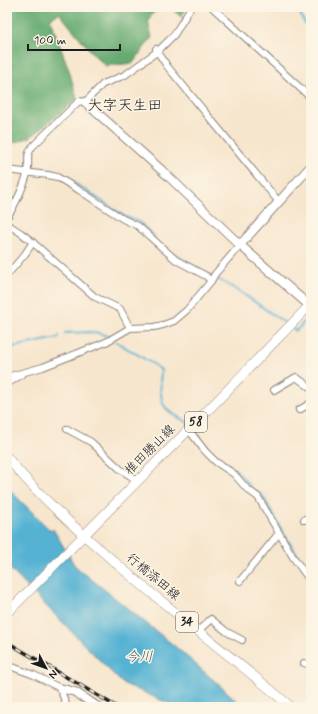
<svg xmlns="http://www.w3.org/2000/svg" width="318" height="714" font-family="Mynerve,'Klee One',sans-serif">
  <rect width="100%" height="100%" fill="#fcf5e5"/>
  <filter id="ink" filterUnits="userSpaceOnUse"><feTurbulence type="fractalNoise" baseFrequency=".025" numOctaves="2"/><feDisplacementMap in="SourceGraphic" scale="8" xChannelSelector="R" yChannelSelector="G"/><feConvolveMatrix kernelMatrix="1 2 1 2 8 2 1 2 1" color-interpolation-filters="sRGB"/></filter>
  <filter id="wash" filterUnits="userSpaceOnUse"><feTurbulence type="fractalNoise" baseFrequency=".012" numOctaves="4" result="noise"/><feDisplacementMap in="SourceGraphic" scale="16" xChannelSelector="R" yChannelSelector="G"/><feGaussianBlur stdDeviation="0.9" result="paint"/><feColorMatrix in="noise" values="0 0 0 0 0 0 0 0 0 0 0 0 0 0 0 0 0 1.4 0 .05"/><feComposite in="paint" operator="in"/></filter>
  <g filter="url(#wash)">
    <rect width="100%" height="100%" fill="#f7e6ce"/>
    <g fill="#66ab71" stroke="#416446">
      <path d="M7,7H161C146,18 147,21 152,37L133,63L106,66L94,55L59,13L50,19L69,70L77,99L31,137L13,143L7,140Z"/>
      <path d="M170,7H187L181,17Z"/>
    </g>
    <path fill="#54b2d3" stroke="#386778" d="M7,487L51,531L53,529L75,566L177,648L244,707H177L122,683L7,566Z"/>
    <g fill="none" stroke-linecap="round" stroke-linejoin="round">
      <g stroke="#54b2d3" stroke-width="2">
        <path d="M297,7L305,24L311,28"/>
        <path d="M7,166L52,171L73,182L124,216L139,222L155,237"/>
        <path d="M175,255L239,291L288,325"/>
        <path d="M292,328L296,331L308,318L311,319"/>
        <path d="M65,333L95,332L110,337"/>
        <path d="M115,341L153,364L161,370C160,379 159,401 166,408C171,414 180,418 187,422L189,425"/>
        <path d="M7,348L58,338L59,336"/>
        <path d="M192,429L211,452L237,471L252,489L262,495L284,534L311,576"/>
      </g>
    </g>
  </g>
  <g filter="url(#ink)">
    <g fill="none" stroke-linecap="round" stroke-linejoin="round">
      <defs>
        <g id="street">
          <path d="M212,7L311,98"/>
          <path d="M156,49L167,66L279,202"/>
          <path d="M7,170L48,175L57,177L79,190L123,219L138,226L176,260L206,276L211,281"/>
          <path d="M7,217C14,208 28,178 28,168C29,158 26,156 32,147L79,101L85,102L103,84L125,75L158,51L174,35L191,7"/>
          <path d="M7,224L21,233L30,240L95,297L120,309L130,328"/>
          <path d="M7,275L25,254L33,242"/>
          <path d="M7,377L43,367L106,342L130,328L154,327L163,325L174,321L187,310L211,281L215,274L240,245"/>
          <path d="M7,384L21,375"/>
          <path d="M274,390L296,377L311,388"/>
          <path d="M299,410L311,403"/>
          <path d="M67,429L91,442L120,469L138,481"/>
          <path d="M188,429L205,451L216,462L234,474L247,489L258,497L293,557L311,582"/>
          <path d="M304,520L311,515"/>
          <path d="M240,581L279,533"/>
          <path d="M198,631L211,619L227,632L242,640"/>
          <path d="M304,663L311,665"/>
          <path d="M7,665L34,675L60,688L67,707"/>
        </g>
        <g id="secondary">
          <path d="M85,102L167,175L240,245L311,307"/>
          <path d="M240,245L311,166"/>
          <path d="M60,688L75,692L98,707"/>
        </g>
        <g id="primary">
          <path d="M7,457C35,492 68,522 102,551C163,605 229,654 291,707"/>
          <path d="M7,613L216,402L311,304"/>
        </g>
      </defs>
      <use href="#street" stroke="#8a8175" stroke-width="8"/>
      <use href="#secondary" stroke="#8a8175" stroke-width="10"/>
      <use href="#primary" stroke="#8a8175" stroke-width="10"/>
      <use href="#street" stroke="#fff" stroke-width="6"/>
      <use href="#secondary" stroke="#fff" stroke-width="8"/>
      <use href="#primary" stroke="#fff" stroke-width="9"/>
      <defs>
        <path id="rail" d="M7,642L117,707"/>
      </defs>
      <use href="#rail" stroke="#1c1c1c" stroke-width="3.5"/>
      <use href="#rail" stroke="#fcf5e5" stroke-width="2" stroke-dasharray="6" stroke-linecap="butt"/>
    </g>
  </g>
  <g text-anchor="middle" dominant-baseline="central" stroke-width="3" stroke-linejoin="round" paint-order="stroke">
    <g fill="#fcf5e5" stroke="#5f5d58" stroke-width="1">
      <rect x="185" y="412" width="22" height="20" rx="3"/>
      <rect x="176" y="612" width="22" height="20" rx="3"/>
    </g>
    <g font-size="12" font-weight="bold" fill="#1c1c1c">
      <text x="196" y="422">58</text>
      <text x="187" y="622">34</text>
    </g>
    <g font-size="13" fill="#1c1c1c" stroke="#fcf5e5">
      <text transform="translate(150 450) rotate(-45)">椎田勝山線</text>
      <text transform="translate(153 577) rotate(40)">行橋添田線</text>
    </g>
    <g font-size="14" font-style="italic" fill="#325865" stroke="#fcf5e5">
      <text x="139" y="657">今川</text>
    </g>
    <g font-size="15" fill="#1c1c1c" stroke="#fcf5e5">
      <text x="125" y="106">大字天生田</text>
    </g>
  </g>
  <rect width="318" height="714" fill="none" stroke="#fcf5e5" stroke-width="24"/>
  <g transform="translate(46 668) rotate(131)" stroke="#fcf5e5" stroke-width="3" paint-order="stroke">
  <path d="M0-3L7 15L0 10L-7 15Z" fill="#1c1c1c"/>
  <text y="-6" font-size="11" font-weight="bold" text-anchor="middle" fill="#1c1c1c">N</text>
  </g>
  <path d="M28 44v6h92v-6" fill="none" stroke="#1c1c1c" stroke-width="2"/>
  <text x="34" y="44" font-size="12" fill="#1c1c1c" stroke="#fcf5e5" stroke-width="3" paint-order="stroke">100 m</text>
</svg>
